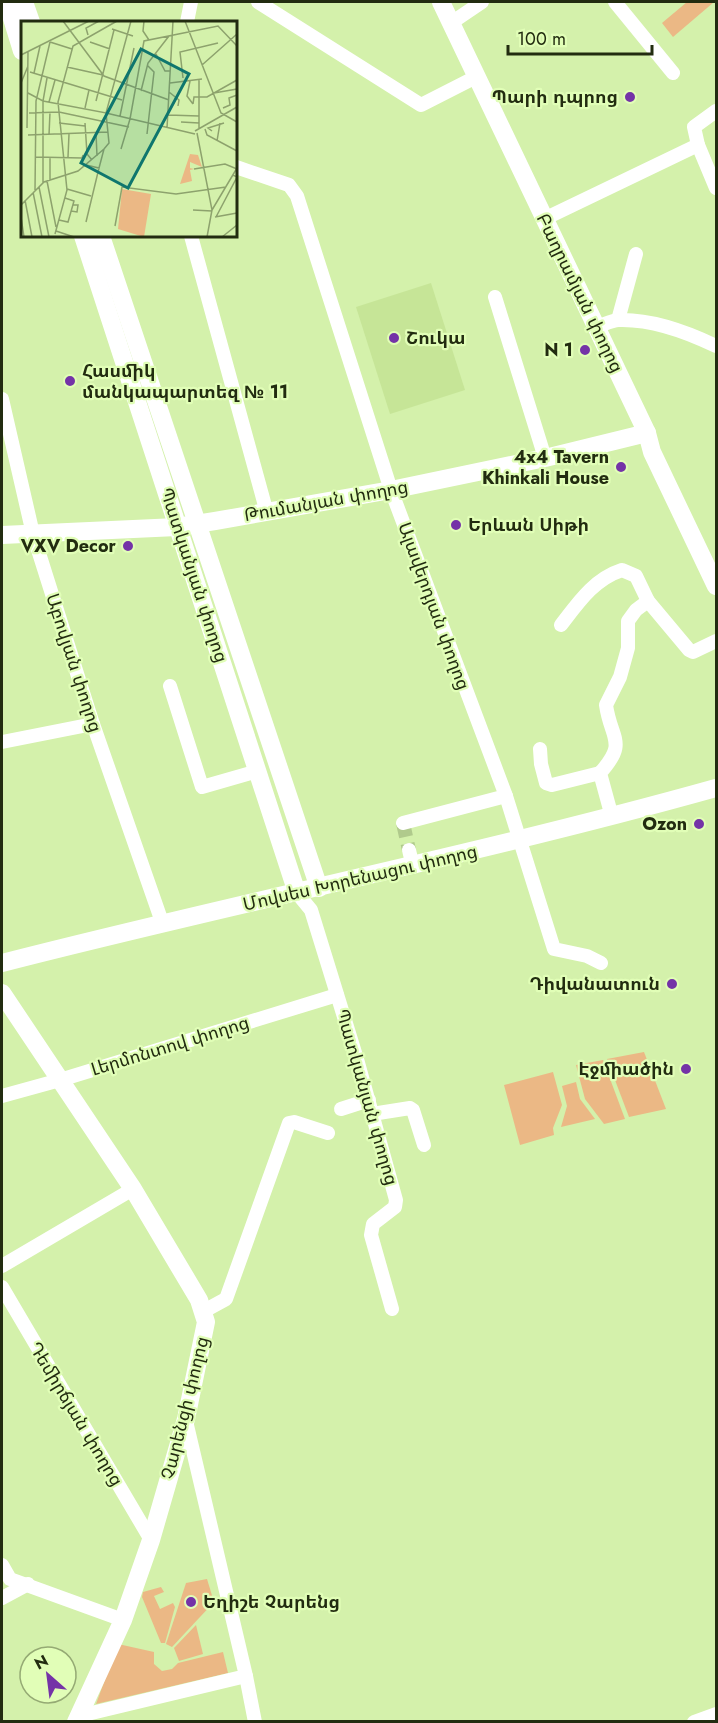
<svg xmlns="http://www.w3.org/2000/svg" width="718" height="1723" font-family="Jost,'Noto Sans Armenian',sans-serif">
  <rect width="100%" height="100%" fill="#d4f1ab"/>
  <path fill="#c6e597" d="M431,283L465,390L390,414L356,307Z"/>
  <g fill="#ebb885">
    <path d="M687,2H714L673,37L662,23Z"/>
    <path d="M644,1052L666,1109L629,1117L607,1059Z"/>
    <path d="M603,1060L625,1119L604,1124L585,1099L576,1065Z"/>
    <path d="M553,1072L562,1105L553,1128L554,1135L520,1145L504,1085Z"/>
    <path d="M576,1082L580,1099L595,1119L561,1127L567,1106L562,1086Z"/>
    <path d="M207,1579L214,1602L172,1647L166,1644L186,1583Z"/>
    <path d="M161,1587L164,1592L154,1596L160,1609L173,1603L175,1607L165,1643H161L142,1597L143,1592Z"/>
    <path d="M196,1625L203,1654L179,1661L174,1648Z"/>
    <path d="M118,1644L154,1652V1664L162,1671L172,1669L178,1663L223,1652L228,1673L96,1704Z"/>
  </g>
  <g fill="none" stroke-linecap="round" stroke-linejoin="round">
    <path stroke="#b0ca8c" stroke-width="14" stroke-dasharray="14 7" stroke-linecap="butt" d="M403,823L409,850"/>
    <g stroke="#fff" stroke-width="14">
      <path d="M258,2L421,105L476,77"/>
      <path d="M615,2L673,73"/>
      <path d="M187,22L191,2"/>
      <path d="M451,23L482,2"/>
      <path d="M698,145L716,188"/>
      <path d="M236,167L289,185L297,196L391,490L506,796L554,949L587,956L601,963"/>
      <path d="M544,219L698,145L694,127L716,111"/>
      <path d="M191,236L267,513"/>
      <path d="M495,297L545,458"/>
      <path d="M618,320L636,254"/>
      <path d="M596,327C603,325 612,320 619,320C653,319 687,332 716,346"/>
      <path d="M2,399L33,534L93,724L162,922"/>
      <path d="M561,625C578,603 594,579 622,570L636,576L648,601L689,650L693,652L716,641"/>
      <path d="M170,686L202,787L258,771"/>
      <path d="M2,742L93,724"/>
      <path d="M540,749L541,764L546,783L552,785L600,773"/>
      <path d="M612,817L600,773C628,742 611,740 606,705L620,677L628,648V621L636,610L648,601"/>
      <path d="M403,823L506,796"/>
      <path d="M409,850L413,867"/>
      <path d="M297,893L311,910L357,1059L396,1200L395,1207L373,1224L371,1235L392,1309"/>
      <path d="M2,1096L60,1080L337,995"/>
      <path d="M341,1109L369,1100"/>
      <path d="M372,1114L410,1108L413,1110L424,1145"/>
      <path d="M2,1266L133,1189"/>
      <path d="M2,1287L151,1540"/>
      <path d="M204,1311L226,1299L289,1123L294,1122L328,1133"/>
      <path d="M2,1565L10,1579L123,1620"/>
      <path d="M2,1598L28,1584"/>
      <path d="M246,1676L255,1722"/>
      <path d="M79,1716L246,1676L186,1421"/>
      <path d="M694,1722L716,1714"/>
    </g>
    <g stroke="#fff" stroke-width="18">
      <path d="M7,2L22,51"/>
      <path d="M24,2L31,22"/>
      <path d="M441,2L647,433L652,452L716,586"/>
      <path d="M83,236L297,893"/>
      <path d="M101,236L319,888"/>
      <path d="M2,535L177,527L215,521L391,490L545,458L647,433"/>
      <path d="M2,963C239,902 480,854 716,788"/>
      <path d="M2,993L133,1189L199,1300L206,1322L186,1419L151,1540L123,1620L76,1722"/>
    </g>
  </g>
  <g fill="#7433a7" stroke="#e1feb7" stroke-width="2">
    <circle cx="630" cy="97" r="6"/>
    <circle cx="394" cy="338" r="6"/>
    <circle cx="585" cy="350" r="6"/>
    <circle cx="70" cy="381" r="6"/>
    <circle cx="621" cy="467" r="6"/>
    <circle cx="456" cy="525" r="6"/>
    <circle cx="128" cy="546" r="6"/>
    <circle cx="699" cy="824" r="6"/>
    <circle cx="672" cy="984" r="6"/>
    <circle cx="686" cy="1069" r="6"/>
    <circle cx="191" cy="1602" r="6"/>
  </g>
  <g text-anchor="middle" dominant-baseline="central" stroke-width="4.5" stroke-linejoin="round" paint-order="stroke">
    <g font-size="18" font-weight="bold" fill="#222c10" stroke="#e1feb7" text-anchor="end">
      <text x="618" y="97">Պարի դպրոց</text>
      <text x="406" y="338" text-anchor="start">Շուկա</text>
      <text x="573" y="350">N 1</text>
      <text x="82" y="371" text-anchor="start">Հասմիկ<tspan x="82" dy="21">մանկապարտեզ № 11</tspan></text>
      <text x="609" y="457">4x4 Tavern<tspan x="609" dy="21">Khinkali House</tspan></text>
      <text x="468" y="525" text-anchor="start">Երևան Սիթի</text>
      <text x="116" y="546">VXV Decor</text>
      <text x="687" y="824">Ozon</text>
      <text x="660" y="984">Դիվանատուն</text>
      <text x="674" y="1069">Էջմիածին</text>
      <text x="203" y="1602" text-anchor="start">Եղիշե Չարենց</text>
    </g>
    <g font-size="18" fill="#222c10" stroke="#e1feb7">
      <text transform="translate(580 293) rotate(64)">Բաղրամյան փողոց</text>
      <text transform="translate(326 501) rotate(-10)">Թումանյան փողոց</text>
      <text transform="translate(194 575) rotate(72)">Պատկանյան փողոց</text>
      <text transform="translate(434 606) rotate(70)">Ալավերդյան փողոց</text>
      <text transform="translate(74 663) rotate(72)">Աբովյան փողոց</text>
      <text transform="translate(360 878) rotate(-13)">Մովսես Խորենացու փողոց</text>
      <text transform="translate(170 1046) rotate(-17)">Լերմոնտով փողոց</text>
      <text transform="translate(367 1097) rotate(74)">Պատկանյան փողոց</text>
      <text transform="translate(185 1408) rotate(-76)">Չարենցի փողոց</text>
      <text transform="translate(76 1414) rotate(59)">Դեմիրճյան փողոց</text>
    </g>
  </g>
  <g transform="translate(21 21)">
    <rect width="216" height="216" fill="#d4f1ab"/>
    <path d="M169,133L177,134L181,146L169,141V147L173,148L169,149L171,160L159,163ZM101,168L130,173L123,216L97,208Z" fill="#ebb885"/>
    <path fill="none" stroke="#8da26d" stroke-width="1.5" d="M42,0L83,55L148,79M123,0L122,10L128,19M164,0L200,92L216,101M91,8L112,15M67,14L65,7L78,0M29,21L51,28M69,21L89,28M135,33L144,50H149M0,34L68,0M126,44L133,51L126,113M181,44L216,13M46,46L82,54M9,51L101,79M13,52L19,25M162,57L159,31L197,22M178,59V107M169,60L166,75L172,83M0,62L7,45M149,62L181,58M120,70L127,42L148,15M148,71L158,79L157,85M7,72L22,80L85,92L110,0M193,72L216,68M75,80L93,9M28,81L34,59M172,83L173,76H186L216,59M64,87L68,69M202,87L209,84L208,77L216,74M8,92L38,91L108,106M147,94L178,95M99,95L113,27M109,98L123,20L197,5L216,25M160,101L178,102M38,102L64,105M64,102L66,133L71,139M6,107L7,31M146,107L152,0M184,108L186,114L216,130M174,110L216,86M191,110L187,107L203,102M75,112L76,135M176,112L191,189L186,216M7,114L87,111M28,114L29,91M196,120L199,102M100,128L109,98M14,136L61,137L62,134M29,136V159M47,136L48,113M65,144L78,147L83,128M173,148L204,143L216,148M26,160L35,206M22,162V80L26,57M18,166L28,216M46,168L70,175M14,169L15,80L29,21M12,171L21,216M4,179L11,216M0,184L23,161L57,150L83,128L88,122L85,92L174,113M172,189L191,190M191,189L216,147M50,190L56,191L57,184H52M0,196L3,216M194,196L216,192M195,196L216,156L212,154M38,199L47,201L53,180L44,177M65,201L78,147M94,205L101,166L155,173L205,166M35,210L53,216M34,213L46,169L37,81L52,25L96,0M201,216L216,204"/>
    <path fill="#0f766e" fill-opacity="0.15" stroke="#0f766e" stroke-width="3" d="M120,28L168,53L107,167L60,142Z"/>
    <rect width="216" height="216" fill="none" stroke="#222c10" stroke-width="3"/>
  </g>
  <rect width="718" height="1723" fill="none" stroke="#222c10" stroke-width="6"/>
  <g transform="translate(48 1675) rotate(332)"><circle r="28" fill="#e1feb7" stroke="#95aa74" stroke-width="1.5"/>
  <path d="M0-4.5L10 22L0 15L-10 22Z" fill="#7433a7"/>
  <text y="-9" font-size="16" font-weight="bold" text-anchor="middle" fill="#222c10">N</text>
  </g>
  <path d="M508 45v9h144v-9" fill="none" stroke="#222c10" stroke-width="3"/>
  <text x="517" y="45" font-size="18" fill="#222c10" stroke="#e1feb7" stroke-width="4.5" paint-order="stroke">100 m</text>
</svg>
